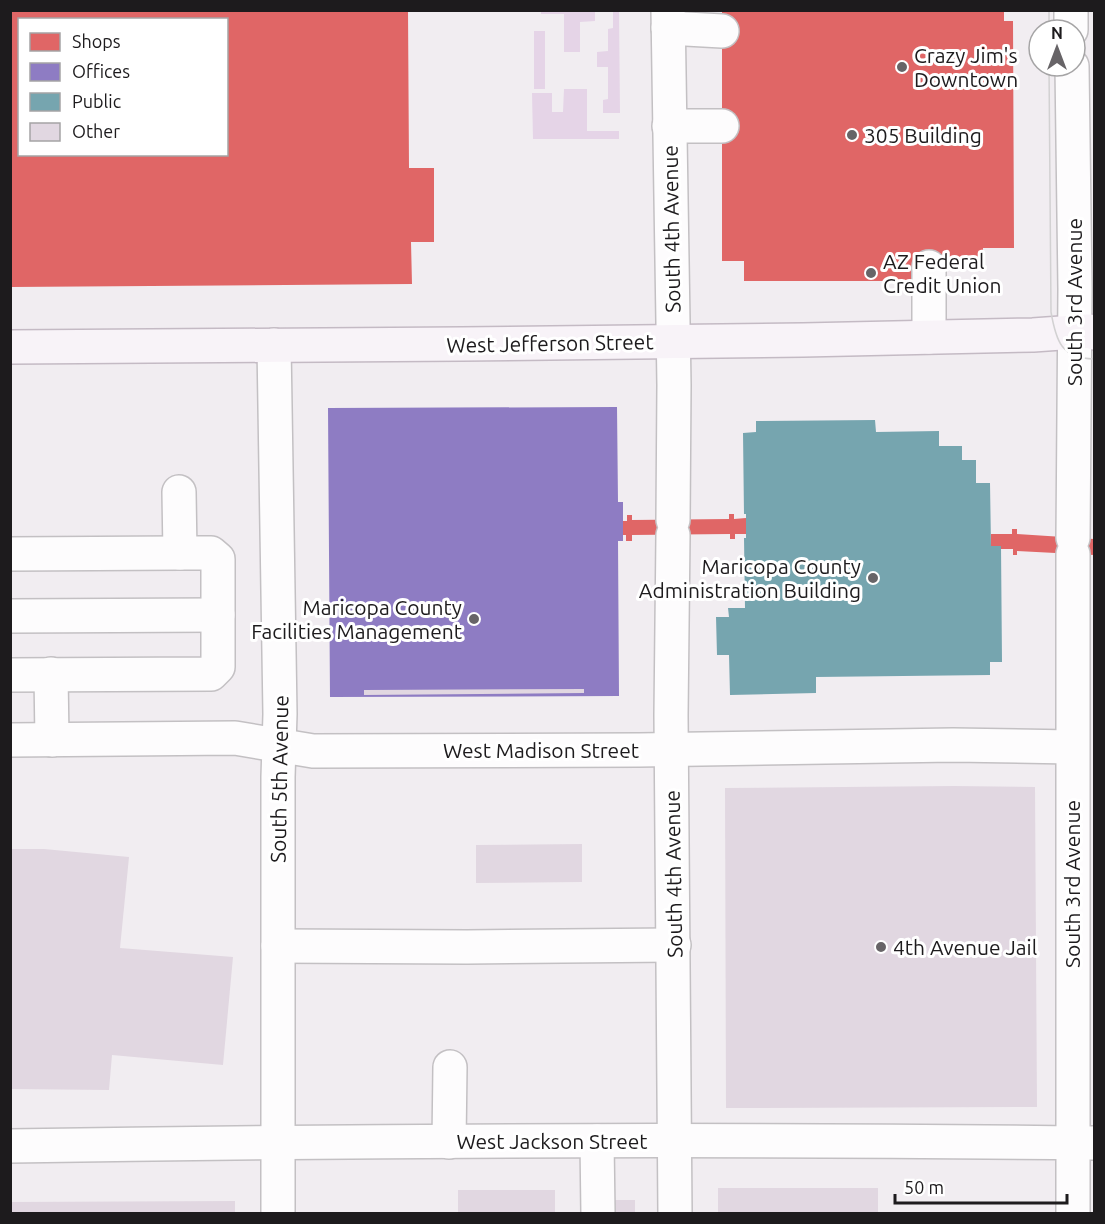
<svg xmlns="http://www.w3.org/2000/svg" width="1105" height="1224" font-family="Ubuntu,sans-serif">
  <rect width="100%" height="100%" fill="#f1edf1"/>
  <g fill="#e5d4e7">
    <path d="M541,11H595V21L580,22V52H564V14H541Z"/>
    <path d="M613,11H619L620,113H603V100L608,99V67H597V52L608,51V29L613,28Z"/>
    <rect x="534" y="31" width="11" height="58"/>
    <path d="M564,89H587V131H619V139H533L532,93H552V112H563Z"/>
  </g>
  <g fill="#e06666" fill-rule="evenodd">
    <path d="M10,10H408L409,168H434V242H411L412,284L10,287ZM20,20H226V154H20Z"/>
    <path d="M722,10H1004V21H1013L1014,248H983V261H960V267H919V281H744V261H722Z"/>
    <path d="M729,514H734V519L746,518V534H735V539H730V534L632,535V541H626V535H623V521H627V515H632V520L729,519Z"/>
    <path d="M1012,529H1017V534L1094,539V555L1017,551V555H1013V549H1001V546H991V534H1012Z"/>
  </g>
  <path fill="#8e7cc3" d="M617,407L618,502H623V541H618L619,696L330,697L328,408Z"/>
  <path fill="#76a5af" d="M875,420L876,432L939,431V446H962V460H976V483H990L991,546H1001L1002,662H990V675L816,677V693L730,695L729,655H717L716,617H729L728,608H745L744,538H746V514H744L743,433L756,432V421Z"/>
  <g fill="#e1d7e1">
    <path d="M584,689V693L364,695V690Z"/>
    <path d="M954,786L1035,787L1037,1107L726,1108L725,788Z"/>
    <path d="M582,844V882L476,883V845Z"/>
    <path d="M10,849H44L129,857L120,948L233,957L223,1065L112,1055L109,1090L10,1089Z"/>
    <rect x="718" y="1188" width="160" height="26"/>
    <rect x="458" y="1190" width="97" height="24"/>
    <rect x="614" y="1200" width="21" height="14"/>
    <path d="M235,1201V1214H10V1202Z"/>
  </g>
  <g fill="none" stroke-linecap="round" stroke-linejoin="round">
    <defs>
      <g id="minor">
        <path d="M668,10L674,385L673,520"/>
        <path d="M1071,10V30"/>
        <path d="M668,28L722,31"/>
        <path d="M1072,66L1075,289L1073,538"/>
        <path d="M669,126H722"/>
        <path d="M929,267V337"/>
        <path d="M274,345L280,714L278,777V1214"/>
        <path d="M673,535L671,715L675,1214"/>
        <path d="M10,554L180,553"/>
        <path d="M10,616L218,615"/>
        <path d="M51,674L52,740"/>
        <path d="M10,675L211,674L218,667V559L211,553H180L179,492"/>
        <path d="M10,740L235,738L313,751L639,750L953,745L1072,747"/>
        <path d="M278,946L467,947L674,945"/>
        <path d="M597,1141L598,1214"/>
        <path d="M449,1142L450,1067"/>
        <path d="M10,1146C372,1140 733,1139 1094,1143"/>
        <path d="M1073,1214V554"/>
      </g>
      <path id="major" d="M10,347L462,344L803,340L1033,335L1089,331L1094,333"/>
    </defs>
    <use href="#minor" stroke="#c3c0c3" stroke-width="36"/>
    <use href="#major" stroke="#c4bac4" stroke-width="36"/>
    <use href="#minor" stroke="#fdfcfd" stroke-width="33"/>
    <use href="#major" stroke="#f8f3f8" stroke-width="33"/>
    <g stroke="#d2d1d2" stroke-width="1.5">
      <path d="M1049,10V30"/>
      <path d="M1049,66L1051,312C1056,341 1061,358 1094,359"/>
    </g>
  </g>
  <g fill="#676467" stroke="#fff" stroke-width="2">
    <circle cx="902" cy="67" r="6"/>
    <circle cx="852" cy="135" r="6"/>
    <circle cx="871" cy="273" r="6"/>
    <circle cx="873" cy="578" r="6"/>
    <circle cx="474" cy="619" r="6"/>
    <circle cx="881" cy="947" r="6"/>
  </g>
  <g text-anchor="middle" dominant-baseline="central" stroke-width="6" stroke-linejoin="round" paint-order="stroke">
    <g font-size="21" fill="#1d1b1d" stroke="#fff" text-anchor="start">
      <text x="914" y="55">Crazy Jim's<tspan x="914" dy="24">Downtown</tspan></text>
      <text x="864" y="135">305 Building</text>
      <text x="883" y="261">AZ Federal<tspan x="883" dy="24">Credit Union</tspan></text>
      <text x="861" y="566" text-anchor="end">Maricopa County<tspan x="861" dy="24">Administration Building</tspan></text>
      <text x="462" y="607" text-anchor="end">Maricopa County<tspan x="462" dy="24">Facilities Management</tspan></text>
      <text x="893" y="947">4th Avenue Jail</text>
    </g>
    <g font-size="21" fill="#1d1b1d" stroke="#fff">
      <text transform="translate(671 229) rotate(-91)">South 4th Avenue</text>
      <text transform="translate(1074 302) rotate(-90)">South 3rd Avenue</text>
      <text transform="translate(550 343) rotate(-1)">West Jefferson Street</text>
      <text x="541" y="750">West Madison Street</text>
      <text transform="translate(279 779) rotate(-89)">South 5th Avenue</text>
      <text transform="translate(673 874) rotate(-91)">South 4th Avenue</text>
      <text transform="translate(1072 884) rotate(-90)">South 3rd Avenue</text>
      <text x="552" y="1141">West Jackson Street</text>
    </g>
  </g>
  <rect width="1105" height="1224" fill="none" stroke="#1d1b1d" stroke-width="24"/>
  <rect x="18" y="18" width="210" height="138" fill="#ffffff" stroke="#a5a4a5" stroke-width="1.5"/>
  <rect x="30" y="33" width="30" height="18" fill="#e06666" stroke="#a5a4a5" stroke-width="1.5"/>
  <text x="72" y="48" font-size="18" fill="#1d1b1d">Shops</text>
  <rect x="30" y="63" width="30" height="18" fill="#8e7cc3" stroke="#a5a4a5" stroke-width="1.5"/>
  <text x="72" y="78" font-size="18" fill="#1d1b1d">Offices</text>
  <rect x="30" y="93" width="30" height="18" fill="#76a5af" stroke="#a5a4a5" stroke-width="1.5"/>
  <text x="72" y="108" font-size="18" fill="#1d1b1d">Public</text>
  <rect x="30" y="123" width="30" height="18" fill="#e1d7e1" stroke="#a5a4a5" stroke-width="1.5"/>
  <text x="72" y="138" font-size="18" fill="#1d1b1d">Other</text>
  <g transform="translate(1057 48)"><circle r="28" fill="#ffffff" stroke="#a5a4a5" stroke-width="1.5"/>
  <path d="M0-4.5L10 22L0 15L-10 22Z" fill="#676467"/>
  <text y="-9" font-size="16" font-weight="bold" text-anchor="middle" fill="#1d1b1d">N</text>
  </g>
  <path d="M895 1194v9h172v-9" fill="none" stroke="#1d1b1d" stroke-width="3"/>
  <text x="904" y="1194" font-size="18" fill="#1d1b1d" stroke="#ffffff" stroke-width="4.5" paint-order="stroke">50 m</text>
</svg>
